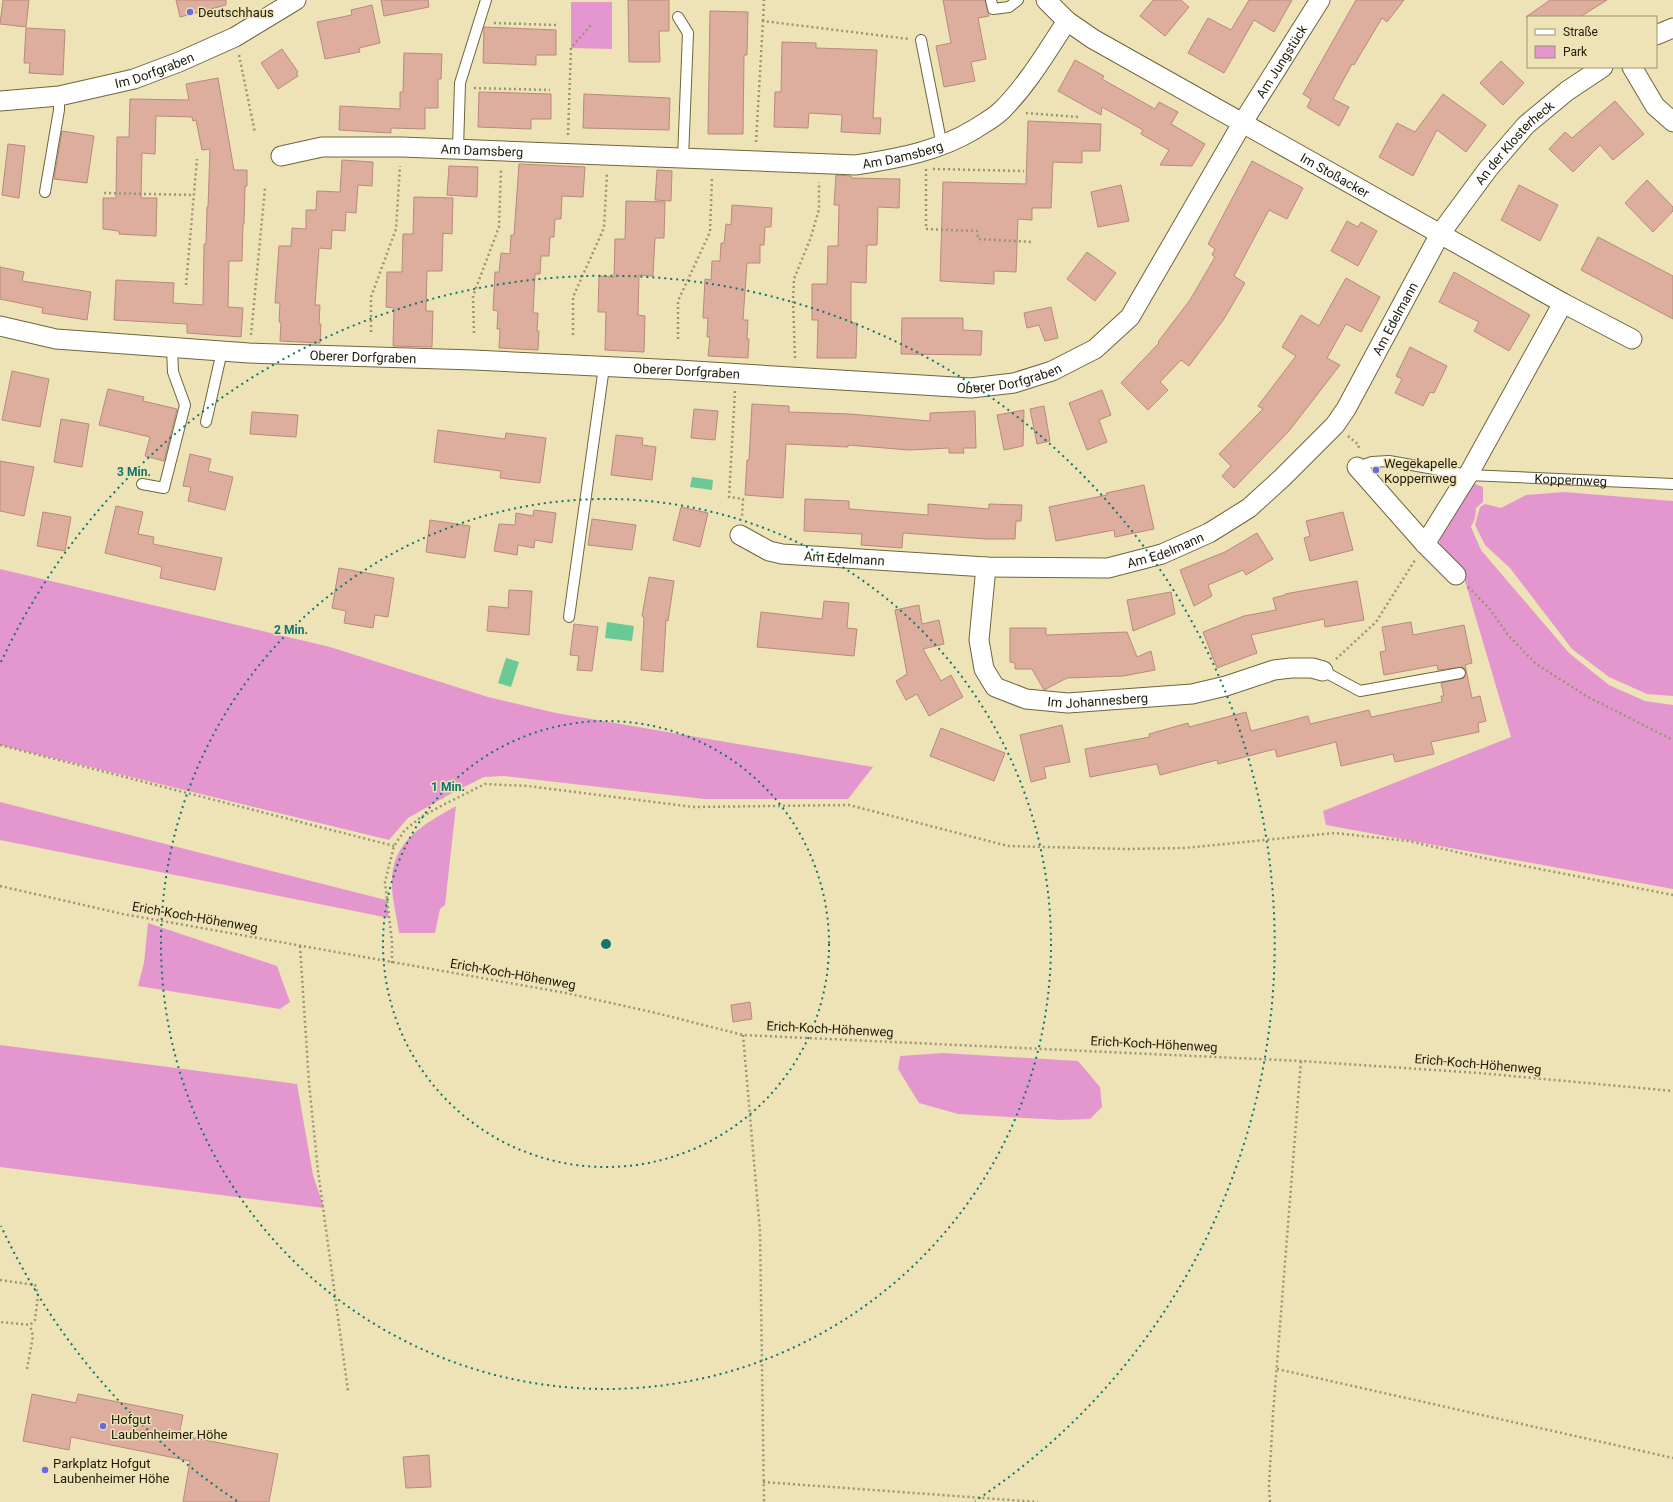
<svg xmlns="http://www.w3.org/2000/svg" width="1673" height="1502" font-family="Roboto,sans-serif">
  <rect width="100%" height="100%" fill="#ede3b6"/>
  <g fill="#e497ce">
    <path d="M571,2H612V49L571,48Z"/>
    <path d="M1469,482L1483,487V502L1476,508L1475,518L1471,527L1481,550L1569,653L1609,685L1645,701L1673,705V889L1326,825L1323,811L1511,737L1462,571L1439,548L1440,536Z"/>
    <path d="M1564,492L1673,501V696L1647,694L1609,677L1572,649L1510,568L1485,545L1475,525L1480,507L1485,504L1501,508L1526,495Z"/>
    <path d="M0,569L330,647L488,697L556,713L873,767L848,799H704L504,776L484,777L452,793L408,818L389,840L0,745Z"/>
    <path d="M0,802L386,900L389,918L0,840Z"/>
    <path d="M456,806L445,905L440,909L435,933H399C397,917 392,900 392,884C391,841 423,825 456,806Z"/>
    <path d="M148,923L277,966L290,1002L280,1009L138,986L144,963Z"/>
    <path d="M0,1045L297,1084L313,1175L324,1208L0,1167Z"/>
    <path d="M943,1053L1078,1061L1100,1087L1102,1107L1090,1119L1061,1120L958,1114L919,1103L898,1069L900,1056Z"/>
  </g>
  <g fill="#6ac994">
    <path d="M692,477L713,480L712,490L690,487Z"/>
    <path d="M607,622L634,626L632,641L605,638Z"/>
    <path d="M506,658L519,662L511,687L498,683Z"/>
  </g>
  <g fill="#ddad9e" stroke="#b98a7c">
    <path d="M3,0H29L26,27L0,24Z"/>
    <path d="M176,0H226V5L180,17Z"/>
    <path d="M381,0H428L429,7L384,16Z"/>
    <path d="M628,0H669V31H659L660,62H629Z"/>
    <path d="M943,0H985L989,16L978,18L986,59L971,62L975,81L944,87L936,46L951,43Z"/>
    <path d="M1153,0H1181L1189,7L1165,36L1140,16Z"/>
    <path d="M1249,0H1292L1274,32L1254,20L1224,73L1188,53L1208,18L1231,30Z"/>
    <path d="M1356,0H1404L1387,22L1382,18L1354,65L1352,64L1333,99L1349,107L1339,126L1307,107L1311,99L1303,94Z"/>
    <path d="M1550,0H1607L1580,17H1526Z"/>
    <path d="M372,5L380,43L359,48L360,52L325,59L317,22L352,15L351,10Z"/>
    <path d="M710,11L748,12L747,55H744L743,134H708Z"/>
    <path d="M484,27L556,30V55H536V65L483,63Z"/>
    <path d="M26,28L65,30L63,75L29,73L30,63H24Z"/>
    <path d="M782,42L816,43V48L877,50L873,118H881L880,134L841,132L842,115L809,113L808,128L774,127L775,92H781Z"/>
    <path d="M282,49L298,72L296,73L298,76L278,89L261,63Z"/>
    <path d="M404,53L442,54L441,79H438V108H425V129L391,128V133L339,130L340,106L400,109V92H403Z"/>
    <path d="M1075,60L1104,76L1102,79L1155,109L1159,102L1178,112L1171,124L1205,144L1192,166L1160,165L1169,150L1141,134L1143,130L1102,107L1101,115L1058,91Z"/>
    <path d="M1501,61L1524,83L1503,105L1480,83Z"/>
    <path d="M218,78L234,170H247V186H245L244,224H243L242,261H229L228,307L243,308L241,337L187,333V324L114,320L116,280L174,283L173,303L203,305L204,244H206L207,207H208L210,149L202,150L196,120L193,121L192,117L156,116L155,154L142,153L141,198H157L156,236L119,234V231L103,229V198H116L117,137H129L130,99L189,100L186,84Z"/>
    <path d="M479,92L551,94V119H531V129L478,127Z"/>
    <path d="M584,94L670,98L669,130L583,128Z"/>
    <path d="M1443,94L1486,125L1466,152L1437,130L1413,176L1379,157L1397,123L1415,132Z"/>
    <path d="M1615,101L1644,134L1613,160L1600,145L1573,172L1549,149L1565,132L1572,138Z"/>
    <path d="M1028,121L1101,124L1100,151H1082V163L1053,162L1051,208H1032V220L1018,219L1016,272L994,271V284L940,281L943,182L1026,184Z"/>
    <path d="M62,131L94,136L87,183L54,179Z"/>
    <path d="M8,144L25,146L19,198L2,195Z"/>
    <path d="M342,160L373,162L372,186L358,185L356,213L346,212L345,231L332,230L331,249L319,248L315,305H320L319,324H321L320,343L280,341L281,322H279L280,303H275L279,246H291L292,228L306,229V210H316L317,191L340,192Z"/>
    <path d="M1252,161L1303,188L1287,219L1269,210L1234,276L1245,283L1224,319L1189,366L1181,360L1160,382L1168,390L1148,410L1121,383L1159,343L1158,342L1190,300L1215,257L1212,255L1215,249L1208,244Z"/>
    <path d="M519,164L585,167L583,197L562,196L561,219H555L554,237H550L549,256H541L540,274H535L533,313H538L537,331H539L538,350L499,348L500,329H497L498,311L493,310L495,272H499L501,253L510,254L511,235H514Z"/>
    <path d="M449,166L478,167L477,197L447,195Z"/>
    <path d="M657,170L672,171L671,201L655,200Z"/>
    <path d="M836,175L851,176V178L900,179L899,208L878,207L877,245H867L866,283L851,282V323H857L856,358H817L818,320H812V284H827L828,246H838L839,205H834Z"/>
    <path d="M1647,180L1673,207V211L1653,232L1625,203Z"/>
    <path d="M1121,185L1129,221L1098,227L1091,192Z"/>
    <path d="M1519,185L1558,205L1540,241L1501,220Z"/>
    <path d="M414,197L453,198L452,234L443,233L442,271H427L426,311H433L432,347L393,346L394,308L386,307L387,272H402L403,234H413Z"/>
    <path d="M626,201L665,202L664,238H655L653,276L639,275L638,315L645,316L644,352L605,350L606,312H598L599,276L614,277L615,239H625Z"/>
    <path d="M732,205L772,208L771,227H765L764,245H760V263H747L743,320H748L747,339H749L748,358L708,356L710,337H707L708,318H703L705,279L711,280L712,261H720L721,243H724L726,224L731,225Z"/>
    <path d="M1347,221L1358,227L1361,222L1377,231L1358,266L1331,251Z"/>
    <path d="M1598,237L1673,276V319L1581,270Z"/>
    <path d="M1087,252L1116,273L1095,301L1067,279Z"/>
    <path d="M0,267L24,272L22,281L91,292L87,320L42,313L43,308L0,299Z"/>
    <path d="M1454,272L1530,315L1509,351L1474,331L1479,322L1439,302Z"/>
    <path d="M1346,278L1380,297L1361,332L1346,324L1327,358L1340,365L1289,431L1234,488L1222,476L1231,466L1219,454L1263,409L1258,406L1296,356L1282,347L1301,315L1319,326Z"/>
    <path d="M1051,307L1058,338L1045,341L1039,325L1027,328L1024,313Z"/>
    <path d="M902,318H963V330L982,331L981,355L901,354Z"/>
    <path d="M1410,347L1447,366L1434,393L1430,392L1423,406L1395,393L1402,379L1396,376Z"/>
    <path d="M12,371L49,379L40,427L2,420Z"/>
    <path d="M108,389L144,397L143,401L177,409L164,461L145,456L150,437L99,425Z"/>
    <path d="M1102,390L1111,415L1099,420L1107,442L1087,450L1069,403Z"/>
    <path d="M752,404L789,406V412L850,414L930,421V413L975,411L976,448H963L964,453H949V448L909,450L848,445V447L786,444L783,498L745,495L747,460H749Z"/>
    <path d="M1044,406L1050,441L1037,444L1030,409Z"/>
    <path d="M694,409L718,411L715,440L691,438Z"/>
    <path d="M1024,410L1023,446L1004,450L997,415Z"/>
    <path d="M252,412L298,415L296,437L250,434Z"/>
    <path d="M61,419L89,424L82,467L54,462Z"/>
    <path d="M438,430L505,439L506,433L546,438L540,483L500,478L501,471L434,462Z"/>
    <path d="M616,435L643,438L642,445L656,447L652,480L611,475Z"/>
    <path d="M190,454L211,459L208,471L233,477L225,510L188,501L191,487L183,486Z"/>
    <path d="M0,461L34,467L24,516L0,511Z"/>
    <path d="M1144,485L1154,529L1115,537L1114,530L1056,541L1049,507L1107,495L1106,493Z"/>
    <path d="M805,499L849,501V509L928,515V504L989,509V504L1022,505L1021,521H1016L1015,539H985L903,533L902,548L861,545L862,534L804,531Z"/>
    <path d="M116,506L143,512L138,534L154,537L153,544L222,558L215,590L160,578L162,567L105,553Z"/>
    <path d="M681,507L708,513L700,547L673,540Z"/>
    <path d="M534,510L556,513L552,543L535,540L534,548L518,545L517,555L494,551L499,524L515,525L516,513L533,516Z"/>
    <path d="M43,512L71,517L65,551L37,546Z"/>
    <path d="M1343,512L1353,550L1310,561L1304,538L1310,536L1306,521Z"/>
    <path d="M592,519L636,525L632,550L588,545Z"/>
    <path d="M430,520L470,526L465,558L426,552Z"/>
    <path d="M1257,533L1273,559L1246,575L1243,570L1208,585L1212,596L1194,606L1180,570L1225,552Z"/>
    <path d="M339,568L394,578L388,617L375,615L373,628L344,623L346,611L332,608Z"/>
    <path d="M649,577L674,581L668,621L666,620L663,672L641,670L644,617L642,616Z"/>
    <path d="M1357,581L1364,620L1325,627L1324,619L1251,635L1257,653L1217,668L1203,632L1244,616L1276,610L1273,598L1285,595V594Z"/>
    <path d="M509,590L532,591L529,635L487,631L489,606L508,608Z"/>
    <path d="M1171,592L1175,614L1133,631L1127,600Z"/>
    <path d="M824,601L849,603L847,628L857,629L854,656L757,647L761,612L822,619Z"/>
    <path d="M919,605L922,624L939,620L944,644L923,649L941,681L951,675L963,697L929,716L917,694L906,700L896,681L907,674L895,610Z"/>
    <path d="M1411,622L1413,635L1464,625L1472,663L1465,665L1472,698L1480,696L1486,721L1478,723L1479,732L1431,742L1434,754L1395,762L1393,754L1341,766L1336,742L1277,757L1275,749L1218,764L1217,760L1160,775L1157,764L1090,777L1085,749L1150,737L1149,734L1188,723L1189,727L1246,712L1251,731L1308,716L1310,724L1369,710L1371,717L1442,702L1441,696H1444L1441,683L1464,678L1466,672L1463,667L1438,670L1437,665L1384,675L1380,652L1386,651L1382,627Z"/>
    <path d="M574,624L598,627L592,671L577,670L579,656L570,655Z"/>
    <path d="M1010,628H1046V635L1127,632L1137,657L1151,651L1155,670L1123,676L1067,678L1044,690L1032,669H1015V663L1010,662Z"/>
    <path d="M1062,725L1070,762L1044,767L1046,778L1031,782L1020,735Z"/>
    <path d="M941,728L1005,753L994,781L930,756Z"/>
    <path d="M750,1002L752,1019L733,1022L731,1005Z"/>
    <path d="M32,1394L76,1403L78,1394L183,1415L179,1435L278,1454L269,1502H183L190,1461L71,1437L69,1450L23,1441Z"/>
    <path d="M429,1455L431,1487L406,1488L403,1457Z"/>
  </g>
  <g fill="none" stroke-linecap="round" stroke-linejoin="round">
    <defs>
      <g id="lane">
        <path d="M991,0L993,9L1009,7L1018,0"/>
        <path d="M678,17L688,33L683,158"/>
        <path d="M921,40L942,146"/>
        <path d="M458,149L460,83L486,0"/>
        <path d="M45,192L59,110V96"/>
        <path d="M206,422L222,351"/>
        <path id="s1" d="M1357,467L1372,462L1389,461L1468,475L1673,484"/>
        <path d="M142,484L164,488L185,405L173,372L172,348"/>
        <path d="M569,617L604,367"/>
        <path d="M1323,671L1360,691L1460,673"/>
      </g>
      <g id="street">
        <path id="s2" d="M1046,0L1067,21L1093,39L1563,303L1632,339"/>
        <path d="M1656,35L1673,28"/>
        <path d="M1632,67L1655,106L1673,122"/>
        <path id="s3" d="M0,101L59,96L134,79L179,62L235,37L296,0"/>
        <path id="s4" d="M281,156L322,147H402L856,165C898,158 937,152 975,129C984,123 994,118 1002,110C1028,84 1047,51 1067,21"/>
        <path id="s5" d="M0,326L56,339L249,353L474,360L678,370L971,388L1014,383L1052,371L1095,349L1130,317L1243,122L1320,0"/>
        <path d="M1357,467L1425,544L1456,575"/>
        <path id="s6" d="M740,535L769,551L782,554L986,567L1108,568L1162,554L1209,533L1249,508L1282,478L1335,425L1346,409L1440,234L1488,169L1526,125L1567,91L1603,67"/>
        <path d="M1425,544L1468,475L1563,303"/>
        <path id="s7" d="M986,567L979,640L984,669L995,687L1026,699L1068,703L1192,694L1226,686L1274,670L1291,668H1312L1323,671"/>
      </g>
    </defs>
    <use href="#lane" stroke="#6f663d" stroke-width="12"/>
    <use href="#street" stroke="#6f663d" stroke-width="21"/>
    <g stroke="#9c9573" stroke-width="2.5" stroke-dasharray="2 3" stroke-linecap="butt">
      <path d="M763,21L764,0"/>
      <path d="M494,23L556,25"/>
      <path d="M239,55L255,133"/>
      <path d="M474,88L550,90"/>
      <path d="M1026,113L1078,117"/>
      <path d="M568,135L571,48L591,25"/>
      <path d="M756,142L763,21L909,39"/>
      <path d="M926,169V229L977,231L978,239L1033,242"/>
      <path d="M933,169L1024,171"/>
      <path d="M104,193L194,195"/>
      <path d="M186,285L197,159"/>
      <path d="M371,332V297L396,229L400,166"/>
      <path d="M474,333L473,296L499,227L501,169"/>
      <path d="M251,335L265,188"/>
      <path d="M573,335V297L604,228L607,173"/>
      <path d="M678,339V301L710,232L712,178"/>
      <path d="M795,358L793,300L794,279L811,237L819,209V182"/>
      <path d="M735,391L729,497L743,499L742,517"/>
      <path d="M1348,436L1359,445L1358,450"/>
      <path d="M1468,587L1489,608L1508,635L1536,664L1588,697L1673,740"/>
      <path d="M1336,659L1376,622L1415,560"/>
      <path d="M0,745L394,846"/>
      <path d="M0,886L123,914L566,993L656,1013L743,1035L1301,1061L1479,1073L1673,1091"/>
      <path d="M300,946L309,1083L318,1171L348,1391"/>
      <path d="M392,963V942L385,882L394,846L405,830L421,817L443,805L485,784L528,786L693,807L849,805L1008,846L1126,849L1184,848L1335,833L1408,841L1483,858L1673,895"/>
      <path d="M743,1035L760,1231L764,1502"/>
      <path d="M0,1280L35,1285L38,1295L35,1320L30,1325L0,1322"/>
      <path d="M27,1369L33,1336L30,1325"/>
      <path d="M1277,1369L1673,1458"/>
      <path d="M763,1482L1038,1502"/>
      <path d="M1270,1502L1269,1486L1273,1414L1301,1061"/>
    </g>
    <use href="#lane" stroke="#fff" stroke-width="10"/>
    <use href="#street" stroke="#fff" stroke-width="19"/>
  </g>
  <g fill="none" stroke="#0f766e" stroke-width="2" stroke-dasharray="2 4">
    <circle cx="606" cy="944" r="223"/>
    <circle cx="606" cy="944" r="445"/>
    <path d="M237 1501A668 668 0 0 1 1 1226M1 662A668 668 0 1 1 975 1501"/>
  </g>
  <g fill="#666be4" stroke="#ede3b6" stroke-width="1.5">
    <circle cx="190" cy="12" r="4"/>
    <circle cx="1376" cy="470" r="4"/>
    <circle cx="103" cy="1426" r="4"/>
    <circle cx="45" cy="1470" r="4"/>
  </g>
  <g text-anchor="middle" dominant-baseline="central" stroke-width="3" stroke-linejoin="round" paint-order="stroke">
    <g font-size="13" fill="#1f1c0a" stroke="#ede3b6" text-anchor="start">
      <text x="198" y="12">Deutschhaus</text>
      <text x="1384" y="463">Wegekapelle<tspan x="1384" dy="15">Koppernweg</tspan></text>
      <text x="111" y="1419">Hofgut<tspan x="111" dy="15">Laubenheimer Höhe</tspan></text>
      <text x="53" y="1463">Parkplatz Hofgut<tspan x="53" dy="15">Laubenheimer Höhe</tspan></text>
    </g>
    <g font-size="13" fill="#1f1c0a" stroke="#ede3b6">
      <text stroke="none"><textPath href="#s5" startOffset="1450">Am Jungstück</textPath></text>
      <text stroke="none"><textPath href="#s3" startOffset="158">Im Dorfgraben</textPath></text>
      <text stroke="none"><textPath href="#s6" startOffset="983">An der Klosterheck</textPath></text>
      <text stroke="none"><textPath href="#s4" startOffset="202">Am Damsberg</textPath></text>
      <text stroke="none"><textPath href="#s4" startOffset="624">Am Damsberg</textPath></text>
      <text stroke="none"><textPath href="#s2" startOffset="339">Im Stoßacker</textPath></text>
      <text stroke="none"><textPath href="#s6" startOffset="769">Am Edelmann</textPath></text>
      <text stroke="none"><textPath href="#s5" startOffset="365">Oberer Dorfgraben</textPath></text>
      <text stroke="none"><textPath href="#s5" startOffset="689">Oberer Dorfgraben</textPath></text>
      <text stroke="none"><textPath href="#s5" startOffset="1013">Oberer Dorfgraben</textPath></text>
      <text stroke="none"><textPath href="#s1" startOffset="216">Koppernweg</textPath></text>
      <text stroke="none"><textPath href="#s6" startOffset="433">Am Edelmann</textPath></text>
      <text stroke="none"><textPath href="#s6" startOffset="109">Am Edelmann</textPath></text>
      <text stroke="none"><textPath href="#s7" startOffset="229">Im Johannesberg</textPath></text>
      <text transform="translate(195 917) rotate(10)">Erich-Koch-Höhenweg</text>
      <text transform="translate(513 974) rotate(10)">Erich-Koch-Höhenweg</text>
      <text transform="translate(830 1029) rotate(3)">Erich-Koch-Höhenweg</text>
      <text transform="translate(1154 1044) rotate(3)">Erich-Koch-Höhenweg</text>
      <text transform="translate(1478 1064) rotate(5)">Erich-Koch-Höhenweg</text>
    </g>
  </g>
  <circle cx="606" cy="944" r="6" fill="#0f766e" stroke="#ede3b6" stroke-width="2"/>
  <g font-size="12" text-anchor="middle" font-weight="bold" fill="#0f766e" stroke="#ede3b6" stroke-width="3" stroke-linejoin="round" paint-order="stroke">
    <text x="134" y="476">3 Min.</text>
    <text x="291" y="634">2 Min.</text>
    <text x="448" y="791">1 Min.</text>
  </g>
  <rect x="1527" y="16" width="130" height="52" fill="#ede3b6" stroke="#9b9371"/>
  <rect x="1535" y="29" width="20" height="6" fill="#ffffff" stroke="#9b9371"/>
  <text x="1563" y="36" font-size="12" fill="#1f1c0a">Straße</text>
  <rect x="1535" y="46" width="20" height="12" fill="#e497ce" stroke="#9b9371"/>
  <text x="1563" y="56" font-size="12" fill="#1f1c0a">Park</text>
</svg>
